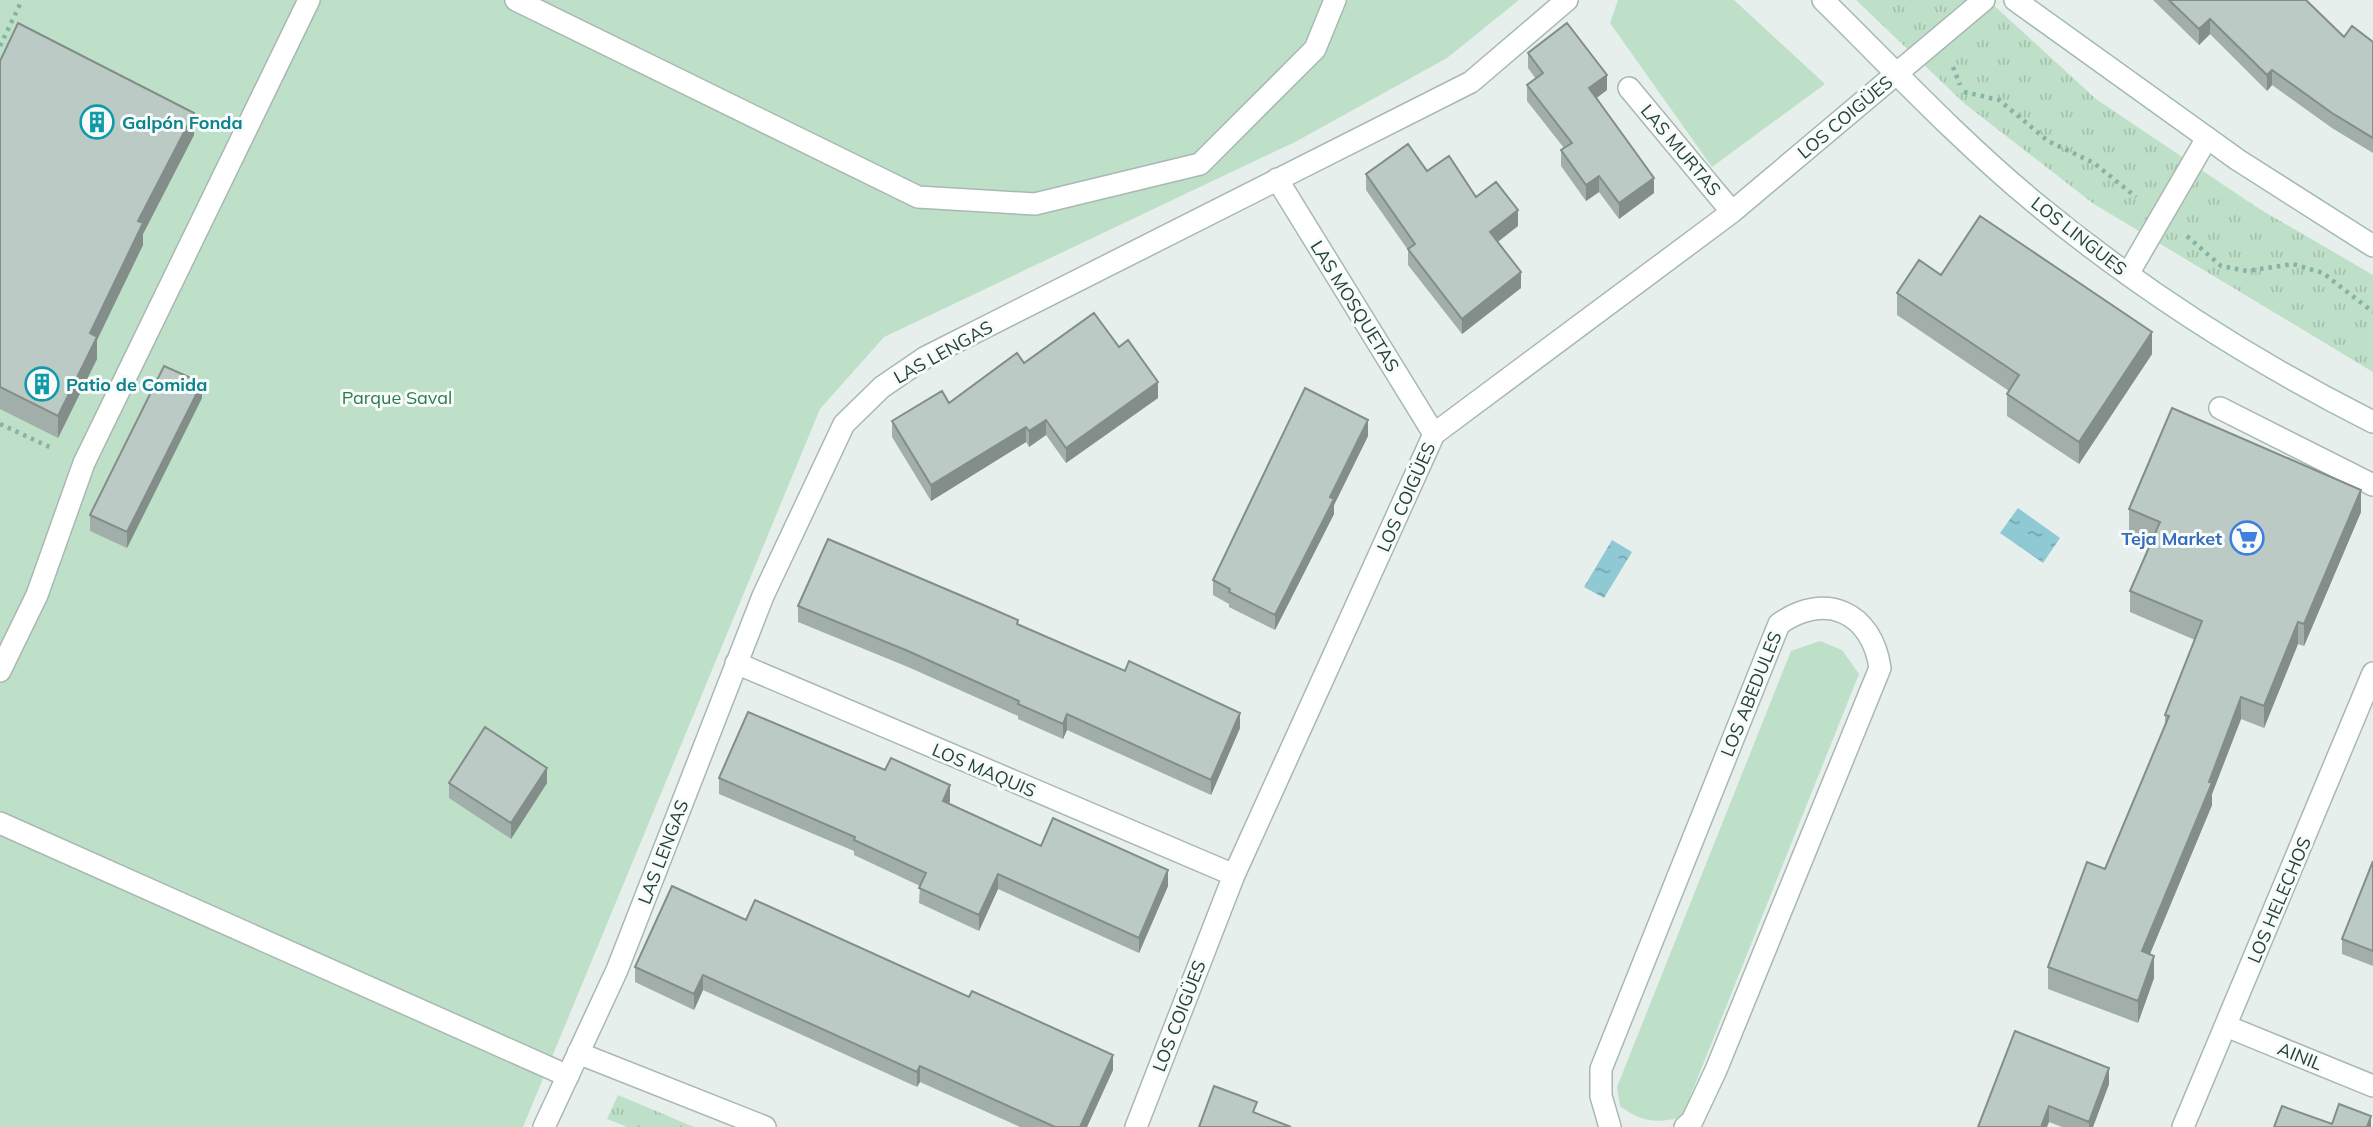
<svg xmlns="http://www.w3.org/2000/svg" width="2373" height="1127" font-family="Mulish,sans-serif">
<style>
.grass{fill:url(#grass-tufts)}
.green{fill:#bfe0c8}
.water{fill:url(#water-ripples)}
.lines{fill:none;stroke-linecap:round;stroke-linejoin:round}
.lane-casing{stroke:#a8b8b2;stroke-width:24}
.street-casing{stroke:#a8b8b2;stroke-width:24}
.secondary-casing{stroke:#a4bbb3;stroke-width:24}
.path{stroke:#86b3a5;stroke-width:4.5;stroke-dasharray:3.5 5;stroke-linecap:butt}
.lane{stroke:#fff;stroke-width:21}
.street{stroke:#fff;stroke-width:21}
.secondary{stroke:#fff;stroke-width:21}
.wall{fill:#a1aea9}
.shaded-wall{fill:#838d89}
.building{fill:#bbcac4;stroke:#838d89;stroke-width:2}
.labels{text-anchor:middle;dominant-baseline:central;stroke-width:6;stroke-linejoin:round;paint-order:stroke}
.street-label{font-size:18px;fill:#24423a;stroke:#f7fbf9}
.culture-label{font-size:18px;font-weight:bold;fill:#0d838f;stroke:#f7fbf9;text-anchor:start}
.park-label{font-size:18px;fill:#2d7a4b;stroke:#f7fbf9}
.shop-label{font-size:18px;font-weight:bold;fill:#366cbe;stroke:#f7fbf9;text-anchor:end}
</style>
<defs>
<pattern id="grass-tufts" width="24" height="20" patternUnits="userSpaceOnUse" patternTransform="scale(1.75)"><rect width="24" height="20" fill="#bfe0c8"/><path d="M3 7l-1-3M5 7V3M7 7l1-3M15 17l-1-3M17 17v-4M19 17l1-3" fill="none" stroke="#a4c1ad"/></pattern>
<pattern id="water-ripples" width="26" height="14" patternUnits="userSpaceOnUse" patternTransform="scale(1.75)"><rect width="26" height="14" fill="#8ec9d4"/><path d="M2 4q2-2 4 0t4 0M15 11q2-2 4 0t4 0" fill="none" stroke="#74a5ad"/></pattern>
</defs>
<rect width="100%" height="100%" fill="#e6efeb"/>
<path class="grass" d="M1856 0H1988L2096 99 2258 208 2373 275V372L2094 204 1965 104Z
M618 1095 694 1127H627L607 1119Z"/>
<path class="green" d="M0 0H1519L1447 58 1297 141 884 337 820 409 523 1127H0Z
M1618 0H1734L1825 84 1712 167 1610 23Z
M1820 641 1842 650 1859 674 1682 1117C1657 1124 1641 1122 1620 1106L1617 1087 1791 651Z"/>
<path class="water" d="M2018 508 2060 538 2043 563 2000 533Z
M1612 540 1632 552 1604 598 1584 587Z"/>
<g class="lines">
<defs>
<path id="lane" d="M516 0 918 197 1035 204 1200 164 1315 49 1335 0
M2128 274 2207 138
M2220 408 2373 485
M0 671 37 595 84 463 309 0
M0 823 568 1076"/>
<path id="street" d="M1629 88 1732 212
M1277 179 1434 434
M736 663 1234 875
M2226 1026 2373 1086
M578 1053 765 1127
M544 1127 617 970 763 596 844 424 882 387 926 357 1471 82 1567 0
M1136 1127 1234 875 1434 434 1732 212 1984 0
M1610 1127 1601 1096V1069L1779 624C1825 591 1872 612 1880 668L1716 1070 1692 1121 1685 1127
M2183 1127 2373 673"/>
<path id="secondary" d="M1823 0C1892 68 1959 140 2034 202 2139 289 2252 361 2373 422
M2015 0 2238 160 2373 246"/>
</defs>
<use href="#lane" class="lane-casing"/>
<use href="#street" class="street-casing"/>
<use href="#secondary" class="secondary-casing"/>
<path class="path" d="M0 46 22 0
M1953 67 1960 85
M1964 92 1999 100 2048 141 2094 163 2136 197
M2187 236 2221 266 2247 271 2293 264 2323 273 2373 312
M0 424 54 449"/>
<use href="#lane" class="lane"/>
<use href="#street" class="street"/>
<use href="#secondary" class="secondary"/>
</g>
<path class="wall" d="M2153 0H2306L2344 37 2373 42V153L2332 128 2272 85 2267 91 2210 34 2199 45Z
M1528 53 1607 90 1597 98 1654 193 1619 219 1599 192 1586 201 1561 166V150L1564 148 1527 101V85L1536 79 1528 68Z
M0 61 194 135 143 234V245L97 340V359L58 438 0 409Z
M1427 171 1476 197 1518 226 1497 242 1521 288 1462 334 1408 265V250L1366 190V174Z
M1941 275 2152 354 2079 464 2007 416V394L2009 391 1897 315V293Z
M1119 347 1158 398 1066 463 1046 435 1029 447 1026 442 931 501 892 437V421L949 403 1024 363Z
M202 398 127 548 90 531V515Z
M1368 436 1334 505V514L1275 630 1229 607V604L1213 595V580Z
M2129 509 2361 512 2304 646 2298 644 2264 728 2241 719 2212 794V805L2150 954 2154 978 2138 1023 2048 989V967L2105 869 2165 725V715L2195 640 2130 612V591L2152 541 2129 531Z
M798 606 1018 624 1240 728 1211 795 1067 730 1063 739 1018 719V716L908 667 798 622Z
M719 778 950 801 949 803 1041 846 1168 886 1139 953 998 889 979 931 919 903 920 886 854 855V851L719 794Z
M449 783H547L511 839 449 798Z
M2373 861V966L2342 954V939Z
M746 920 1113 1070 1087 1127H1020L920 1082 917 1087 703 990 694 1010 635 982V967Z
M2109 1084 2093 1127H2062L2049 1122 1978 1127Z"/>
<path class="shaded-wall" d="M2210 19V34L2199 45V29Z
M2272 70V85L2267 91V75Z
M1607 75V90L1589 103V88Z
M194 113V135L143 234V245L97 340V359L58 438V416L90 333 138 221Z
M1599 176V192L1586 201V185Z
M1654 178V193L1619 219V203Z
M1518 210V226L1490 248V232Z
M1521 272V288L1462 334V319Z
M2152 332V354L2079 464V442Z
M1158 382V398L1066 463V448Z
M202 383V398L127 548V532Z
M1046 420V435L1029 447V431Z
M1368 420V436L1334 505V514L1275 630V615L1330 497Z
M1026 427V442L931 501V485Z
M2361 490V512L2304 646V624Z
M2298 622V644L2264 728V706Z
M2241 697V719L2212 794V805L2142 973V951Z
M1240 713V728L1211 795V780Z
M1067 714V730L1063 739V724Z
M547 768V783L511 839V823Z
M950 785V801L943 816V801Z
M1168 870V886L1139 953V938Z
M998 874V889L979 931V915Z
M2154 956V978L2138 1023V1001Z
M703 975V990L694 1010V994Z
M1113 1055V1070L1087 1127H1080Z
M920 1066V1082L917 1087V1072Z
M2109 1068V1084L2093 1127H2089V1122Z
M2049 1106V1122L2047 1127H2041Z
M2371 1116V1127H2367Z"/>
<path class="building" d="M2169 0H2306L2344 37 2352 26 2373 42V138L2332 113 2272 70 2267 75 2210 19 2199 29Z
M18 23 194 113 138 221 143 223 90 333 97 337 58 416 0 387V61Z
M1567 23 1607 75 1589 88 1654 178 1619 203 1599 176 1586 185 1561 150 1572 143 1527 85 1543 73 1528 53Z
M1408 144 1427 171 1449 156 1476 197 1496 182 1518 210 1490 232 1521 272 1462 319 1408 249 1415 244 1366 174Z
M1980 216 2152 332 2079 442 2007 394 2019 375 1897 293 1919 260 1941 275Z
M1094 313 1119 347 1128 340 1158 382 1066 448 1046 420 1029 431 1026 427 931 485 892 421 942 391 949 403 1017 353 1024 363Z
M164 366 202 383 127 532 90 515Z
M1305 388 1368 420 1330 497 1334 499 1275 615 1229 592 1230 589 1213 580Z
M2172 408 2361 490 2304 624 2298 622 2264 706 2241 697 2209 782 2212 783 2142 951 2154 956 2138 1001 2048 967 2087 862 2105 869 2169 716 2165 715 2202 621 2130 591 2160 522 2129 509Z
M828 539 988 607 1018 620 1017 624 1125 671 1129 661 1240 713 1211 780 1067 714 1063 724 1018 704 1019 701 908 651 798 606Z
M748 712 885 770 891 758 950 785 943 801 1041 846 1053 818 1168 870 1139 938 998 874 979 915 919 888 926 873 854 840 855 837 719 778Z
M485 727 547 768 511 823 449 783Z
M2373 861V951L2342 939Z
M672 886 746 920 755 900 969 997 972 991 1113 1055 1080 1127H1055L920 1066 917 1072 703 975 694 994 635 967Z
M2015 1031 2109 1068 2089 1122 2049 1106 2041 1127H1978Z
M1214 1086 1257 1102 1253 1112 1291 1127H1199Z
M2339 1104 2371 1116 2367 1127H2368H2274L2282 1106 2332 1124Z"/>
<defs>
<symbol id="building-ring" viewBox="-11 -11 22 22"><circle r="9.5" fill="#f7fbf9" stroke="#0f9aa8" stroke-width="1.5"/><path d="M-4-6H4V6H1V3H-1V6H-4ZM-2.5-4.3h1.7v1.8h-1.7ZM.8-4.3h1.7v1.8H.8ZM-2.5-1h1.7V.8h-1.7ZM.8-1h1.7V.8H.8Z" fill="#0f9aa8"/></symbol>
<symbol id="supermarket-ring" viewBox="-11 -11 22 22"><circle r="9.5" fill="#f7fbf9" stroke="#3f7fe0" stroke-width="1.5"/><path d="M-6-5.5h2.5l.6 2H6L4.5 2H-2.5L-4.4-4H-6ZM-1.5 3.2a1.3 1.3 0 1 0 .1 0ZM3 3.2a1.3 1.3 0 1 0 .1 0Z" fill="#3f7fe0"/></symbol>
</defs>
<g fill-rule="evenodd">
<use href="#building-ring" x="78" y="103" width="38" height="38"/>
<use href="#building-ring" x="23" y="365" width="38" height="38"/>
<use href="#supermarket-ring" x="2228" y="519" width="38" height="38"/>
</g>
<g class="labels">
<g class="street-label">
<text transform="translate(1845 117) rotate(-40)">LOS COIGÜES</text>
<text transform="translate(1681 150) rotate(50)">LAS MURTAS</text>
<text transform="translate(2079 236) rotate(38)">LOS LINGUES</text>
<text transform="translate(1355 306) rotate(58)">LAS MOSQUETAS</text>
<text transform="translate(943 352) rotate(-29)">LAS LENGAS</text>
<text transform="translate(1406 497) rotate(-66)">LOS COIGÜES</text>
<text transform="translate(1751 694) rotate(-68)">LOS ABEDULES</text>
<text transform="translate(984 770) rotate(23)">LOS MAQUIS</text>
<text transform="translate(663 852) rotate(-69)">LAS LENGAS</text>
<text transform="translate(2279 900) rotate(-67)">LOS HELECHOS</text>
<text transform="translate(1179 1016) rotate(-69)">LOS COIGÜES</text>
<text transform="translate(2300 1056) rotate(22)">AINIL</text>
</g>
<g class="culture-label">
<text x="122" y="122">Galpón Fonda</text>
<text x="66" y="384">Patio de Comida</text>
</g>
<g class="park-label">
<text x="397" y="397">Parque Saval</text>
</g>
<g class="shop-label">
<text x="2222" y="538">Teja Market</text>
</g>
</g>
</svg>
